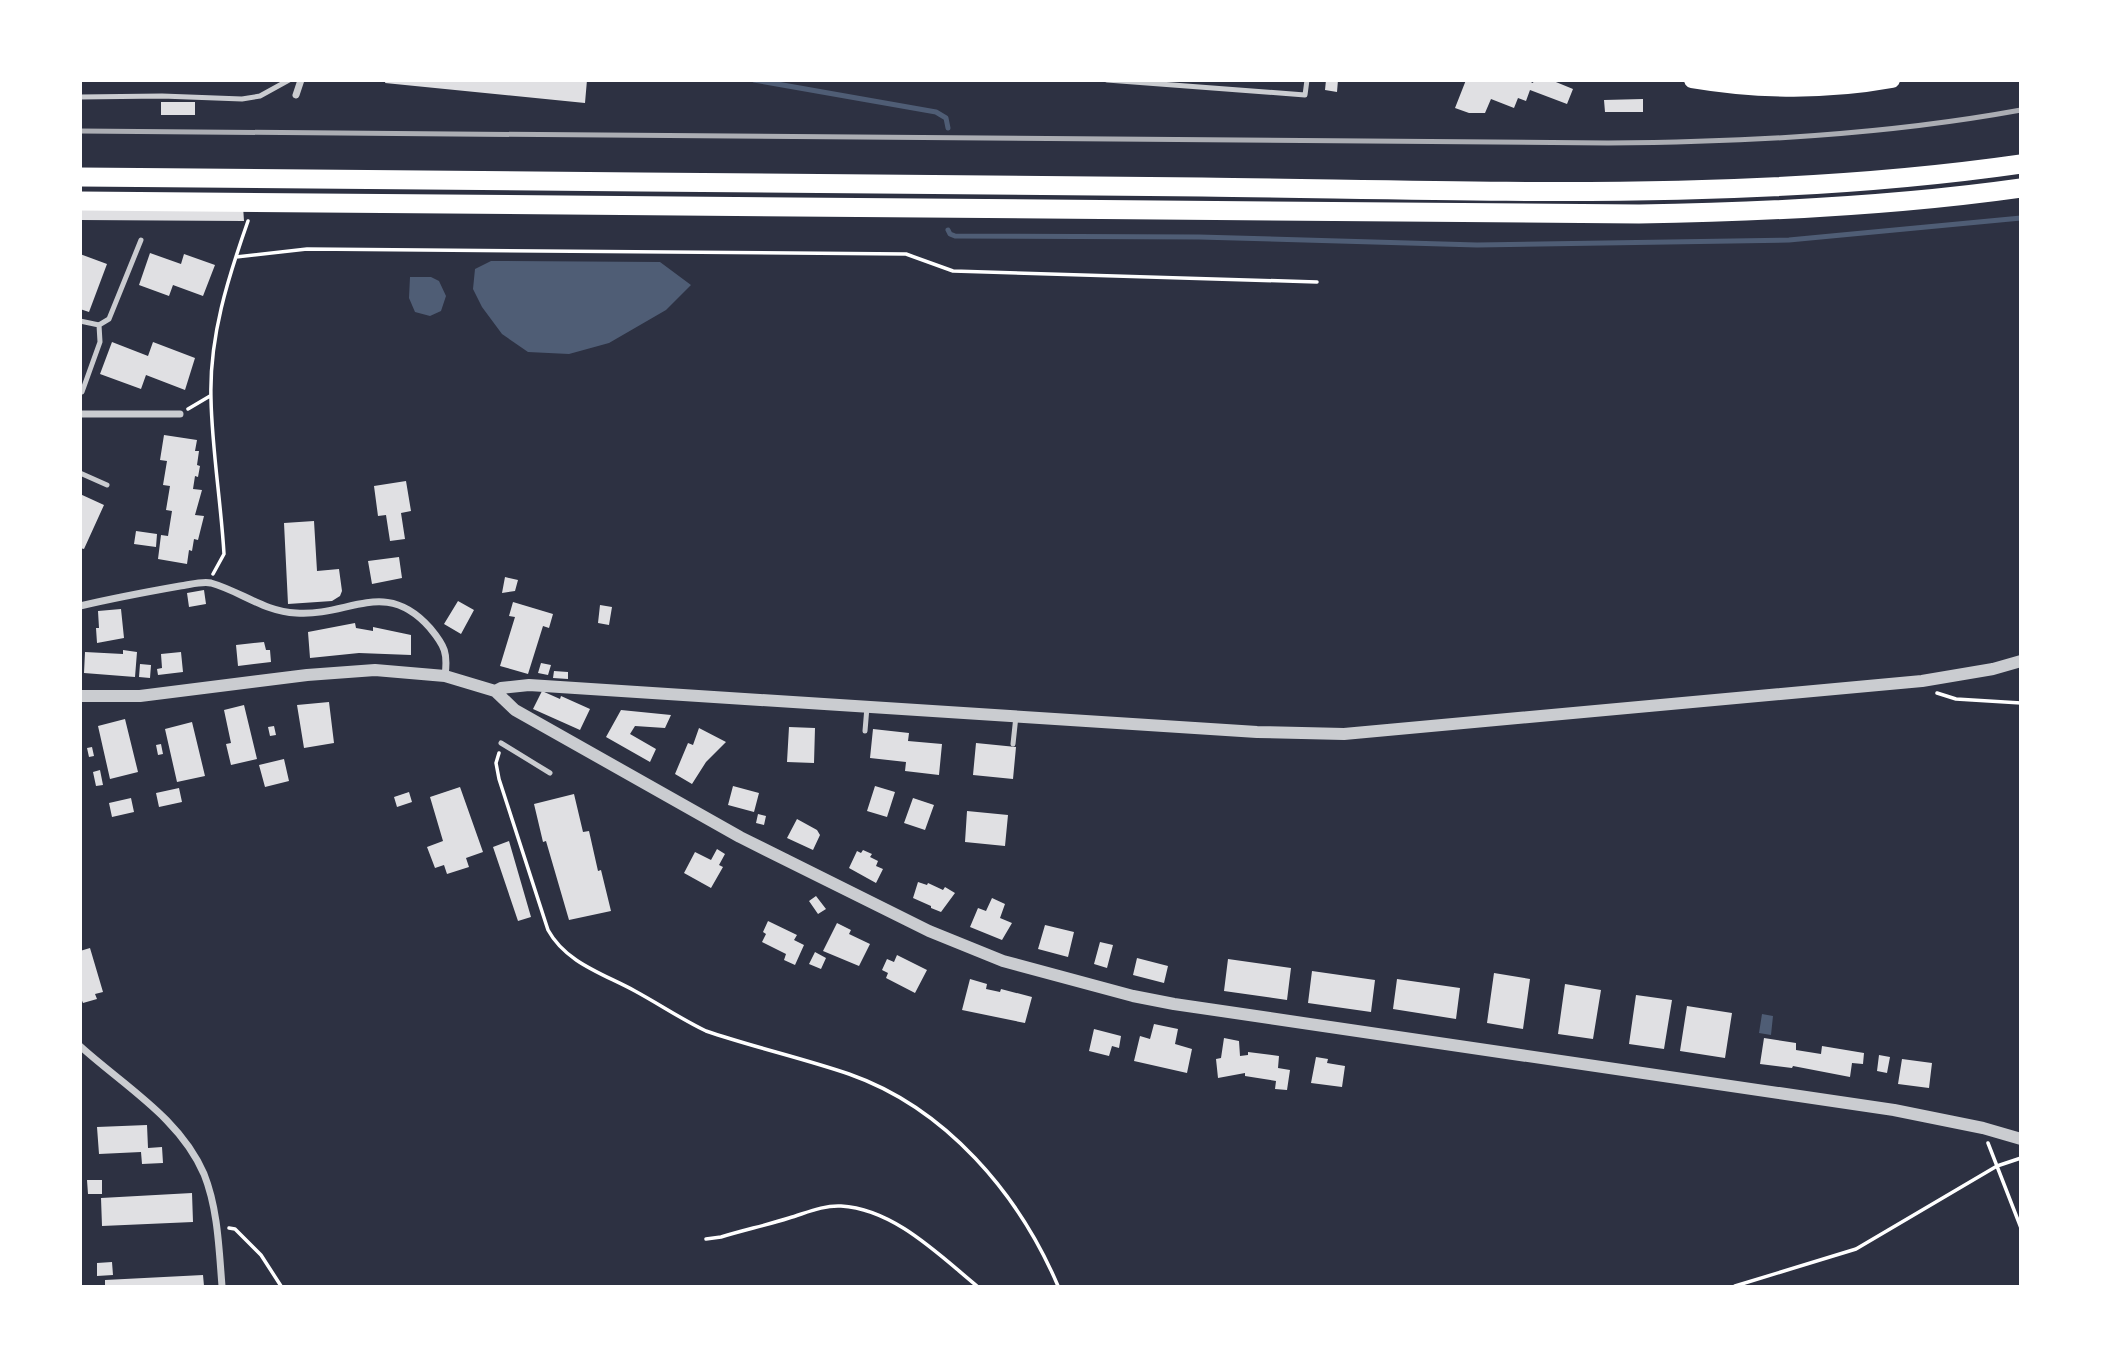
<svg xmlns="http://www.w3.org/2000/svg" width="2101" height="1367" font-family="'Asap Condensed',sans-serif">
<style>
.water{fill:#4f5d75}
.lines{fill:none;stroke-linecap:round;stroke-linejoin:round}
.stream{stroke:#4f5d75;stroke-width:5}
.building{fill:#e0e0e3}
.path{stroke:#fff;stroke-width:3.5}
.service{stroke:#caccd0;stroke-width:5}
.minor{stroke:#caccd0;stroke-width:7}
.tertiary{stroke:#caccd0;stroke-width:12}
.primary{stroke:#fff;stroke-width:16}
.motorway{stroke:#fff;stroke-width:19}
.rail{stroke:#abadb3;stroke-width:5}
</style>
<rect width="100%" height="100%" fill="#2d3142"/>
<path class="water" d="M491 261 660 262 691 285 666 310 609 343 569 354 528 352 502 334 482 307 473 289 475 269Z
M410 277H431L439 281 446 296 441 311 430 316 415 312 409 298Z
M1762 1014 1773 1016 1771 1035 1759 1033Z"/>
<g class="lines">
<path class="stream" d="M754 80 936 112 946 118 948 128
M948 230 950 234 955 236 1199 237 1477 245 1789 240 2021 218"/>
</g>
<path class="building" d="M386 80H587L585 103 385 83Z
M1326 80H1338L1337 92 1325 90Z
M1466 80H1526L1533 83 1534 80H1551L1573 89 1567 104 1530 90 1526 101 1518 98 1514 108 1491 99 1485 113H1469L1455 108Z
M1643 99V112H1605L1604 100Z
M161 102H195V115H161Z
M80 205 243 206 244 221 80 220Z
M150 253 181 264 184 254 215 265 203 296 173 285 169 296 139 285Z
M80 254 107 264 89 312 80 309Z
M112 342 148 356 153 342 195 358 185 390 146 375 141 389 100 374Z
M164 435 197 440 195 451H199L197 465 200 466 198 477 195 476 193 489 202 490 195 515 204 516 198 540 194 539 192 551 189 550 187 564 158 559 161 535 168 536 172 511 166 510 170 486 163 485 167 461 160 460Z
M406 481 411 511 401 513 405 539 390 541 386 515 378 516 374 486Z
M80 494 104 505 84 549 80 548Z
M314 521 317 571 339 569 342 591 340 596 332 601 288 604 284 523Z
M136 531 157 534 156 547 134 544Z
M399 557 402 578 372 584 368 561Z
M505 577 518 580 515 591 502 593Z
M204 590 206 604 189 607 187 593Z
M458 601 474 610 461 634 444 624Z
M513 602 553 614 549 628 543 626 528 674 500 666 515 617 509 616Z
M600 605 612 607 609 625 598 623Z
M121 609 124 638 97 643 96 628H99L98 611Z
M355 623 356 628 373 631V627L411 635V655L359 653 310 658 308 632Z
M264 642 266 650H270L271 662 238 666 236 645Z
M123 650 137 652 135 677 84 673 85 652 123 654Z
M181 652 183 672 158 675 157 669 162 668 161 654Z
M541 663 551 665 548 675 538 673Z
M140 664 151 665 150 678 139 677Z
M554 671 568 672V679L553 678Z
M542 691 560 699 561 696 590 709 580 730 533 709Z
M329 702 334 743 304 748 297 705Z
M244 705 257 759 231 765 226 744 231 743 224 710Z
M621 710 671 715 665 728 635 726 630 734 656 749 650 762 606 737Z
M125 719 138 772 110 779 98 726Z
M192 722 205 776 177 782 165 729Z
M274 726 276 735 270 736 268 727Z
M789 727 815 728 814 763 787 762Z
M699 728 726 742 706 762 692 784 675 774 688 743 693 745Z
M873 729 909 733 908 741 942 744 939 775 905 771 906 762 870 758Z
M976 743 1016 747 1013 779 973 775Z
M161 744 163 754 158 755 156 745Z
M92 747 94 756 89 757 87 748Z
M284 759 289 781 265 787 259 765Z
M100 770 103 785 96 786 93 772Z
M733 786 759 793 754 812 728 805Z
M875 786 895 792 887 817 867 811Z
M460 787 483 852 466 858 469 867 447 874 444 865 435 868 427 847 443 841 430 797Z
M179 788 182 802 159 807 156 793Z
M409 792 412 802 397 807 394 797Z
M574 794 583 832 589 831 598 871 601 870 611 911 569 920 546 841 543 842 534 804Z
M131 798 134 812 112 817 109 803Z
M913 798 934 805 925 830 904 823Z
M967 811 1008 815 1005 846 965 842Z
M758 814 766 816 764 825 756 823Z
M797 819 817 830 820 835 813 850 787 838Z
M509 841 531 917 518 921 493 847Z
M717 849 725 854 719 865 723 867 711 888 684 873 695 852 711 860Z
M863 850 872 854 870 857 878 861 876 866 883 869 876 883 849 868 857 851 861 853Z
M918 882 927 885 928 883 943 890 945 887 955 893 941 912 931 908V906L913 898Z
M816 896 826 909 818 914 809 901Z
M992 898 1005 904 1000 918 1012 923 1002 940 970 927 978 908 986 911Z
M768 921 797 935 794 940 804 945 795 965 784 960 786 954 762 942 766 934 763 932Z
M837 923 851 930 849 934 870 944 859 966 823 951Z
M1045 925 1074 932 1068 957 1038 949Z
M1100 942 1113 945 1107 968 1094 964Z
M90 948 103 992 95 994 97 999 83 1003 80 996V951Z
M815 952 826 958 821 969 809 964Z
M897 955 927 970 915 993 886 978 888 973 882 970 887 959 894 962Z
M1137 958 1168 966 1164 983 1133 975Z
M1228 959 1291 968 1287 1000 1224 991Z
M1312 971 1375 980 1371 1012 1308 1003Z
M1494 973 1530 979 1523 1029 1487 1023Z
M970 979 987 984 986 989 1000 992 1001 989 1032 997 1025 1023 962 1010Z
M1397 979 1460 988 1456 1019 1393 1009Z
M1565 984 1601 990 1593 1039 1558 1034Z
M1636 995 1672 1000 1664 1049 1629 1044Z
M1687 1006 1732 1013 1725 1058 1680 1051Z
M1154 1024 1178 1029 1175 1044 1192 1049 1187 1073 1134 1061 1140 1036 1150 1039Z
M1094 1029 1121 1036 1119 1048 1112 1046 1109 1056 1089 1051Z
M1224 1038 1239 1041 1240 1056 1248 1055V1052L1279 1056 1278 1068 1290 1070 1287 1090 1275 1089 1276 1081 1245 1076V1073L1218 1078 1216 1059 1221 1058Z
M1764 1038 1796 1043V1050L1821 1054 1822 1046 1864 1053 1863 1064 1852 1063 1850 1077 1793 1066 1792 1068 1760 1064Z
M1879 1055 1890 1057 1887 1073 1877 1071Z
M1316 1057 1328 1059 1327 1063 1345 1066 1342 1087 1311 1083Z
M1902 1059 1932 1063 1929 1088 1898 1084Z
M147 1125 148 1148 162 1147 163 1163 142 1164 141 1152 99 1154 97 1127Z
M87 1180H102V1194H88Z
M192 1193 193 1222 102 1226 101 1198Z
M112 1262 113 1275 97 1276V1263Z
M203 1275 204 1286H105V1280Z"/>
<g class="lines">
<path class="path" d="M236 257 307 249 906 254 953 271 1317 282
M188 409 210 396
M213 574 224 554C221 502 212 450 211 399 209 337 228 278 248 221
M1937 693 1956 699 2021 703
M499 753 496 763 499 779 548 930C566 963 604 974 635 991 659 1004 681 1019 706 1031 753 1047 802 1058 849 1074 946 1108 1019 1194 1058 1286
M1988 1143 2021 1228
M229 1228 235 1229 261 1255 281 1286
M706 1239 721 1237C744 1230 767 1225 789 1218 806 1213 823 1205 841 1206 894 1209 939 1255 977 1286
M1735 1286 1856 1249 1997 1166 2021 1158"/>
<path class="service" d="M1107 80 1305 95 1307 80
M80 97 162 96 242 99 260 96 289 80
M80 321 99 325 109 319 141 240
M82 392 100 342 99 325
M80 473 107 485
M865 731 867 707
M501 743 550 773
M1013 744 1016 716"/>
<path class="minor" d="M296 95 301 80
M80 414H180
M80 606C114 598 146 592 180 586 189 585 202 581 211 583 240 591 265 612 296 613 349 617 385 577 430 628 445 646 448 653 445 676
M80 1046C124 1086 180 1118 204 1174 218 1209 219 1250 222 1286"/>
<path class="tertiary" d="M495 691 515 710 740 837 929 931 1003 961 1133 996 1174 1004 1894 1110 1983 1128 2021 1139
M80 696H140L307 675 375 670 445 676 495 691 501 688 529 685 1257 732 1344 734 1922 681 1993 669 2021 661"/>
<path class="primary" d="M1692 80C1757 91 1826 92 1892 80"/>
<path class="motorway" d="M80 177C454 180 828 184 1202 187 1475 190 1750 203 2021 164
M80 201 1639 214C1767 212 1894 206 2021 188"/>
<path class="rail" d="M80 131 1608 143C1746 142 1884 135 2021 110"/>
</g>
<rect width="2101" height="1367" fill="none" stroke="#ffffff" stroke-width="164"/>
</svg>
